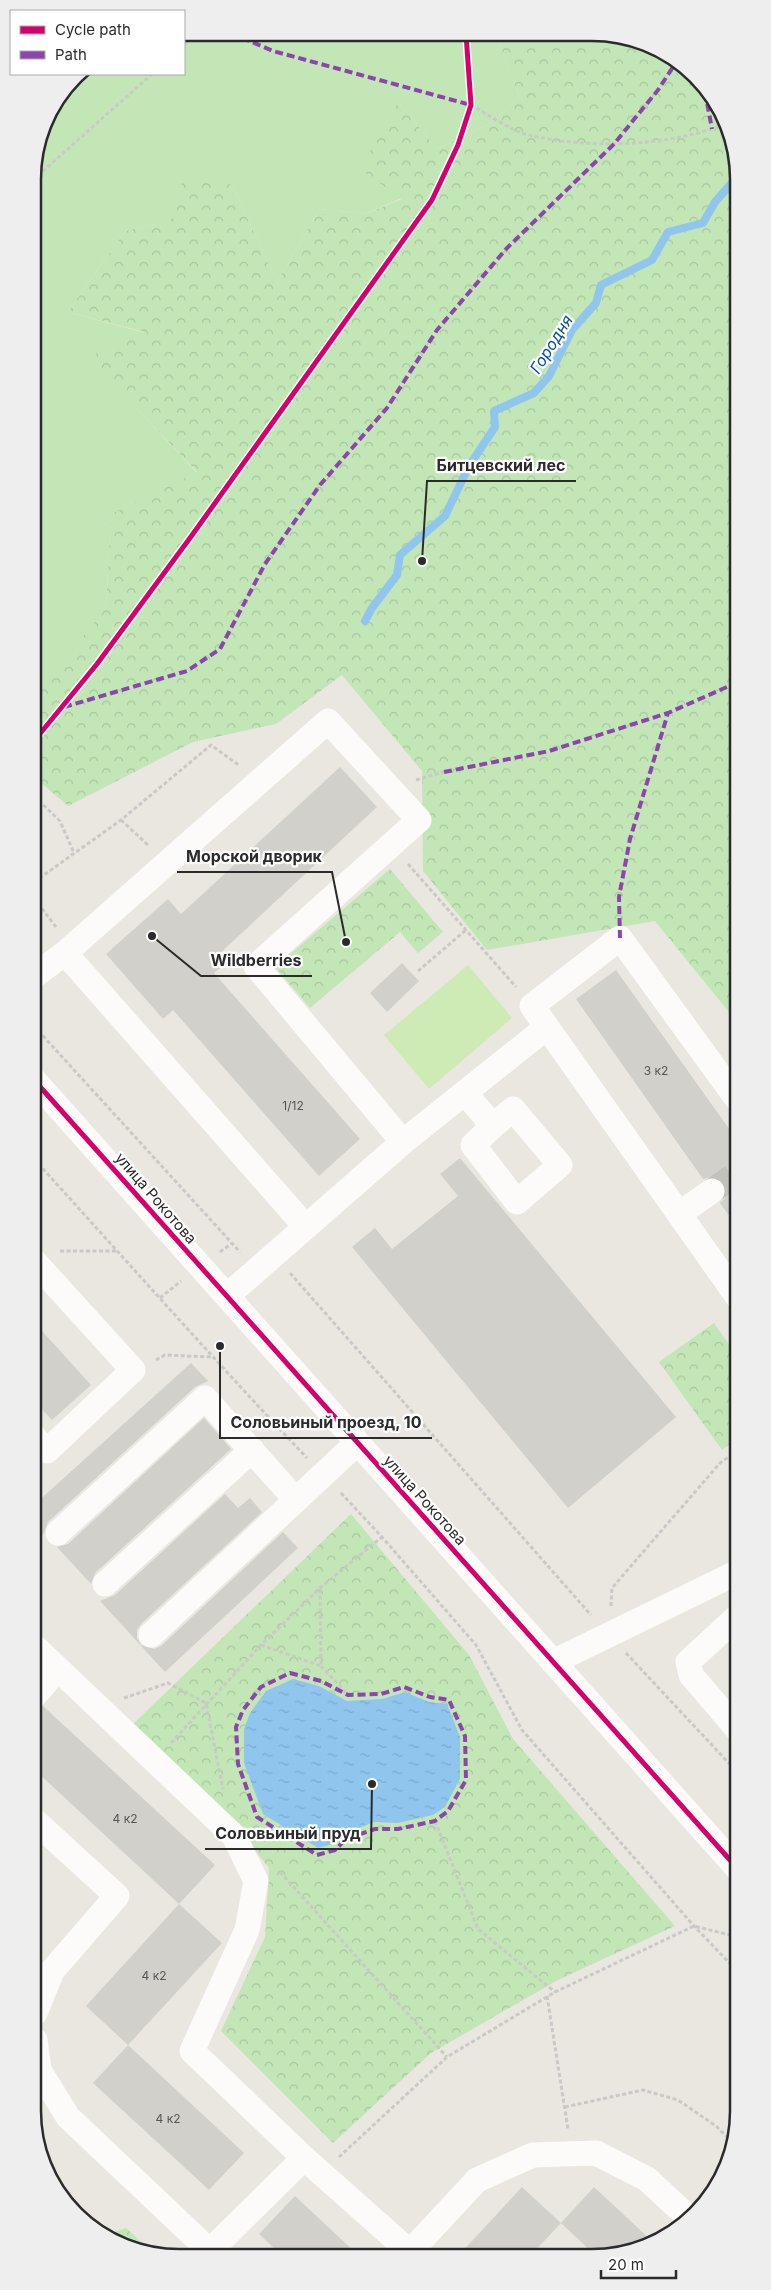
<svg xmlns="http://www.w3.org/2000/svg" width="771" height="2290" font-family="Inter,sans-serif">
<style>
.grass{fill:#c3e6b7}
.forest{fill:url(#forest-crowns)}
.pitch{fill:#ceebb5}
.water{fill:url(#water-ripples)}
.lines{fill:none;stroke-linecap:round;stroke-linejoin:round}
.stream{stroke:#90c6ee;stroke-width:8}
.building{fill:#d2d0cb}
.minor-tunnel{stroke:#c3c1bc;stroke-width:25;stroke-dasharray:25 12;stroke-linecap:butt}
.path{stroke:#cac9c8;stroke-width:3;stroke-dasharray:4 2.5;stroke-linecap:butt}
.minor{stroke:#fcfbfa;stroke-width:25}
.quiet{stroke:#8e44ad;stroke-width:4;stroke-dasharray:8 4;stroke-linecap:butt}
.cycleway-casing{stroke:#fff;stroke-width:8}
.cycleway{stroke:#d6006c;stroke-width:5}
.labels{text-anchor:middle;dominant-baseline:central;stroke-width:4.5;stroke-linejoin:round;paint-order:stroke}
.number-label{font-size:12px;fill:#565554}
.street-label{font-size:15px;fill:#2b2b2b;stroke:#fff}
.water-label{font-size:16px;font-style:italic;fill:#0852a1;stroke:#fff}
.rim{fill:none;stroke:#2b2b2b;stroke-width:2.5}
.leader{fill:none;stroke:#2b2b2b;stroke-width:2}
.callout-dot{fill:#2b2b2b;stroke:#fff;stroke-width:2}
.callout-label{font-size:16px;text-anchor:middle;font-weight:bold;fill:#2b2b2b;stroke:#fff;stroke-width:4.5;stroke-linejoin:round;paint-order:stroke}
</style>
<defs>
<pattern id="forest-crowns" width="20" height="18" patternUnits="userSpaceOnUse" patternTransform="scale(1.25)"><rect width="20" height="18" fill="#c3e6b7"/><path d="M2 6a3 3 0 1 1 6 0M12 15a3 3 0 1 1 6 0" fill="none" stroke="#a8c59e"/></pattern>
<pattern id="water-ripples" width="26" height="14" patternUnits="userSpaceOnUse" patternTransform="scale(1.25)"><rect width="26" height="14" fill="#90c6ee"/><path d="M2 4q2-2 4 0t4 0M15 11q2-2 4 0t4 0" fill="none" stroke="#7caacc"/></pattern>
</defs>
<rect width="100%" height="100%" fill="#e9e7e0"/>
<path class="grass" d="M184 33 496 35 519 96 493 122 437 149 398 102 402 198 365 214 320 209 277 282 232 185 172 220 125 231 68 312 145 333 89 357 197 473 111 514 106 609 33 698V169L48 114 79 74H184Z"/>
<path class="forest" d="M496 35H621L696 76 736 151 737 1022 655 921 487 950 423 871 422 771 342 675 276 724 193 742 68 806 34 777 33 698 106 608 111 514 197 472 88 357 144 332 68 312 125 231 171 220 184 175 232 185 277 282 320 209 365 214 402 199 360 169 398 102 437 149 493 122 519 96Z
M390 869 443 932 418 953 400 932 310 1008 275 967Z
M714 1323 737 1356V1439L722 1450 659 1362Z
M351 1514 469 1655 513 1739 675 1926 558 1980 431 2053 333 2143 221 2031 265 1937 269 1868 239 1830 131 1726Z
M126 2228 155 2255H151L110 2233Z"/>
<path class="pitch" d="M468 965 512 1018 429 1089 384 1035Z"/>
<path class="water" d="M293 1679 319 1686 347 1701 382 1699 405 1692 429 1702 447 1704 460 1737V1779L445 1807 433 1815 398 1823 374 1822 343 1834 333 1844 318 1848 263 1814 244 1763V1729L250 1713 266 1691Z"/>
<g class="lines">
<path class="stream" d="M365 621 372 608 397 575 400 555 445 516 469 466 495 427 494 411 534 393 549 376 572 330 596 303 601 285 652 260 668 232 703 223 715 202 736 178"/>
</g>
<path class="building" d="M340 767 377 807 218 955 225 964 214 973 360 1139 319 1176 173 1010 163 1019 106 954 168 899 181 914Z
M402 963 419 981 387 1012 370 993Z
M616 970 737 1140V1227L720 1203 725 1198 726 1190 723 1182 711 1177 703 1179 576 999Z
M460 1158 676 1417 568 1508 352 1247 375 1228 392 1249 458 1196 440 1174Z
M34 1322 91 1385 52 1420 34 1401Z
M191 1363 208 1381 195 1387 48 1522 44 1533 35 1541 34 1505Z
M204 1418 231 1449 95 1573 91 1584 57 1547 68 1544Z
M225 1494 238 1508 250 1498 262 1512 141 1624 137 1630V1638L141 1645 154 1649 161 1646 283 1532 298 1548 165 1672 100 1601 115 1595Z
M43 1706 215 1865 179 1904 35 1770V1709Z
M179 1904 222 1943 128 2045 86 2006Z
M128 2045 244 2153 209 2190 93 2083Z
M522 2187 561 2223 531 2255H459Z
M594 2187 653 2242 620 2255H595L561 2223Z
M295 2196 358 2255H281L259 2234Z"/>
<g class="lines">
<path class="minor-tunnel" d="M712 1191 737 1173"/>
<path class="path" d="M184 45 198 33
M471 105C487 114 511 131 529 135 586 149 667 147 722 125
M33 180 152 74
M34 741 97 664 190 538 432 200 458 145 471 105 466 34
M416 780 444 772
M34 796 60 821 74 853
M121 820 148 845
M408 864 516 987
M34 882 121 820 211 745 240 766
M34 898 56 927
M418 971 466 930
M34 1026 240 1252
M34 1159C125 1259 214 1360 307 1458
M60 1251H117
M220 1252 231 1244
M290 1273 591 1615
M160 1298 181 1281
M156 1360 165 1355 211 1357
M341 1493 382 1537 476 1645 522 1730 694 1926 738 1972
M611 1606 612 1588 720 1463 737 1451
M261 1645 321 1666 320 1588
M626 1653 738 1773
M321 1666 348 1695
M124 1698 168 1683 206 1703 223 1789
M171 1743 261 1645 320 1588 382 1537
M435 1821 478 1929 555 1992
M263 1841 277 1830
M280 1872 447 2057
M547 1996 568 2129
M565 2107 643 2090 678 2100 716 2126 733 2143
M35 2132 49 2178
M339 2157 447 2057 555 1992 694 1926 738 1937"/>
<path class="minor" d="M65 953 306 1227
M34 976 65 953 328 721 419 820 256 966 403 1142
M34 1080 738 1869
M465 1093 493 1126 473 1145 517 1202 560 1165 513 1109 493 1126
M737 1099 620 938 532 1006 737 1296
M679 1214 712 1191
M34 1261 133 1370 47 1451 34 1437
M227 1296 403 1142 547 1027
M58 1533 205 1398 296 1500 357 1443
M105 1584 252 1450
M738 1616 688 1662 691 1675 738 1730
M151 1635 296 1500
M35 1647 234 1836 256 1881 247 1930 192 2051 304 2158
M553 1662 738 1572
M35 1695 58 1669
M35 1821 117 1896 52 1971 35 2013
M35 2040 39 2070 68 2117 214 2255
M210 2251 304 2158 410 2252 477 2180 533 2155 596 2153 647 2179 689 2218"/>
<path class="quiet" d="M231 33 273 51 471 105
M705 92 712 129
M64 707 187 671 220 649 265 564 320 485 387 408 437 330 507 248 614 144 658 90 675 64
M444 772 549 751 668 713
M620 938 619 897 630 839 668 713 736 683
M290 1673 321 1681 348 1695 381 1694 404 1687 430 1697 449 1700 465 1736 466 1780 448 1811 435 1821 398 1829H375L346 1839 335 1850 317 1855 257 1817 238 1764 236 1727 243 1710 261 1687Z"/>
<defs>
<path id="cycleway" d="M34 741 97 664 190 538 432 200 458 145 471 105 466 34
M34 1080 738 1869"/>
</defs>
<use href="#cycleway" class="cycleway-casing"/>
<use href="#cycleway" class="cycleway"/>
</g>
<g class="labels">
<g class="number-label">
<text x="656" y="1070">3 к2</text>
<text x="293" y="1105">1/12</text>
<text x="125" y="1818">4 к2</text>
<text x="154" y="1975">4 к2</text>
<text x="168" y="2118">4 к2</text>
</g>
<g class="street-label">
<text transform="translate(156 1198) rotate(49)">улица Рокотова</text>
<text transform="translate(425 1500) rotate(48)">улица Рокотова</text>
</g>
<g class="water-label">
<text transform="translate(551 344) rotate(-58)">Городня</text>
</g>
</g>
<path d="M0 0H771V2290H0ZM179 41H592A138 138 0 0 1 730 179V2111A138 138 0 0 1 592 2249H179A138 138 0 0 1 41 2111V179A138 138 0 0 1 179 41Z" fill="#eee" fill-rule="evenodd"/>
<path class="rim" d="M179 41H592A138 138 0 0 1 730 179V2111A138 138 0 0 1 592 2249H179A138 138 0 0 1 41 2111V179A138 138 0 0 1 179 41Z"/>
<path class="leader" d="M422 561L427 481H576M346 942L332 872H177M152 936L201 976H312M220 1346L220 1438H432M372 1784L371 1849H205"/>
<g class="callout-dot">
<circle cx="422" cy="561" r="5"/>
<circle cx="346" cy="942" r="5"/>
<circle cx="152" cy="936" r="5"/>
<circle cx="220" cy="1346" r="5"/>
<circle cx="372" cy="1784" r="5"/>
</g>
<g class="callout-label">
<text x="501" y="471">Битцевский лес</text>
<text x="254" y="862">Морской дворик</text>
<text x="256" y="966">Wildberries</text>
<text x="326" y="1428">Соловьиный проезд, 10</text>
<text x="288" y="1839">Соловьиный пруд</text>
</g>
<rect x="10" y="10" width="175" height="65" fill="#ffffff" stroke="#aaaaaa"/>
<rect x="20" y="26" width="25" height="8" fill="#d6006c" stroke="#aaaaaa"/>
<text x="55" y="35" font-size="15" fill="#2b2b2b">Cycle path</text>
<rect x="20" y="51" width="25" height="8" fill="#8e44ad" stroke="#aaaaaa"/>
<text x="55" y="60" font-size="15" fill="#2b2b2b">Path</text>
<path d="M601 2270v8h75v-8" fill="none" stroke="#2b2b2b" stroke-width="2.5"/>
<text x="608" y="2270" font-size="15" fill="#2b2b2b" stroke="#ffffff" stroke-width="4" paint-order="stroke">20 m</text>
</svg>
